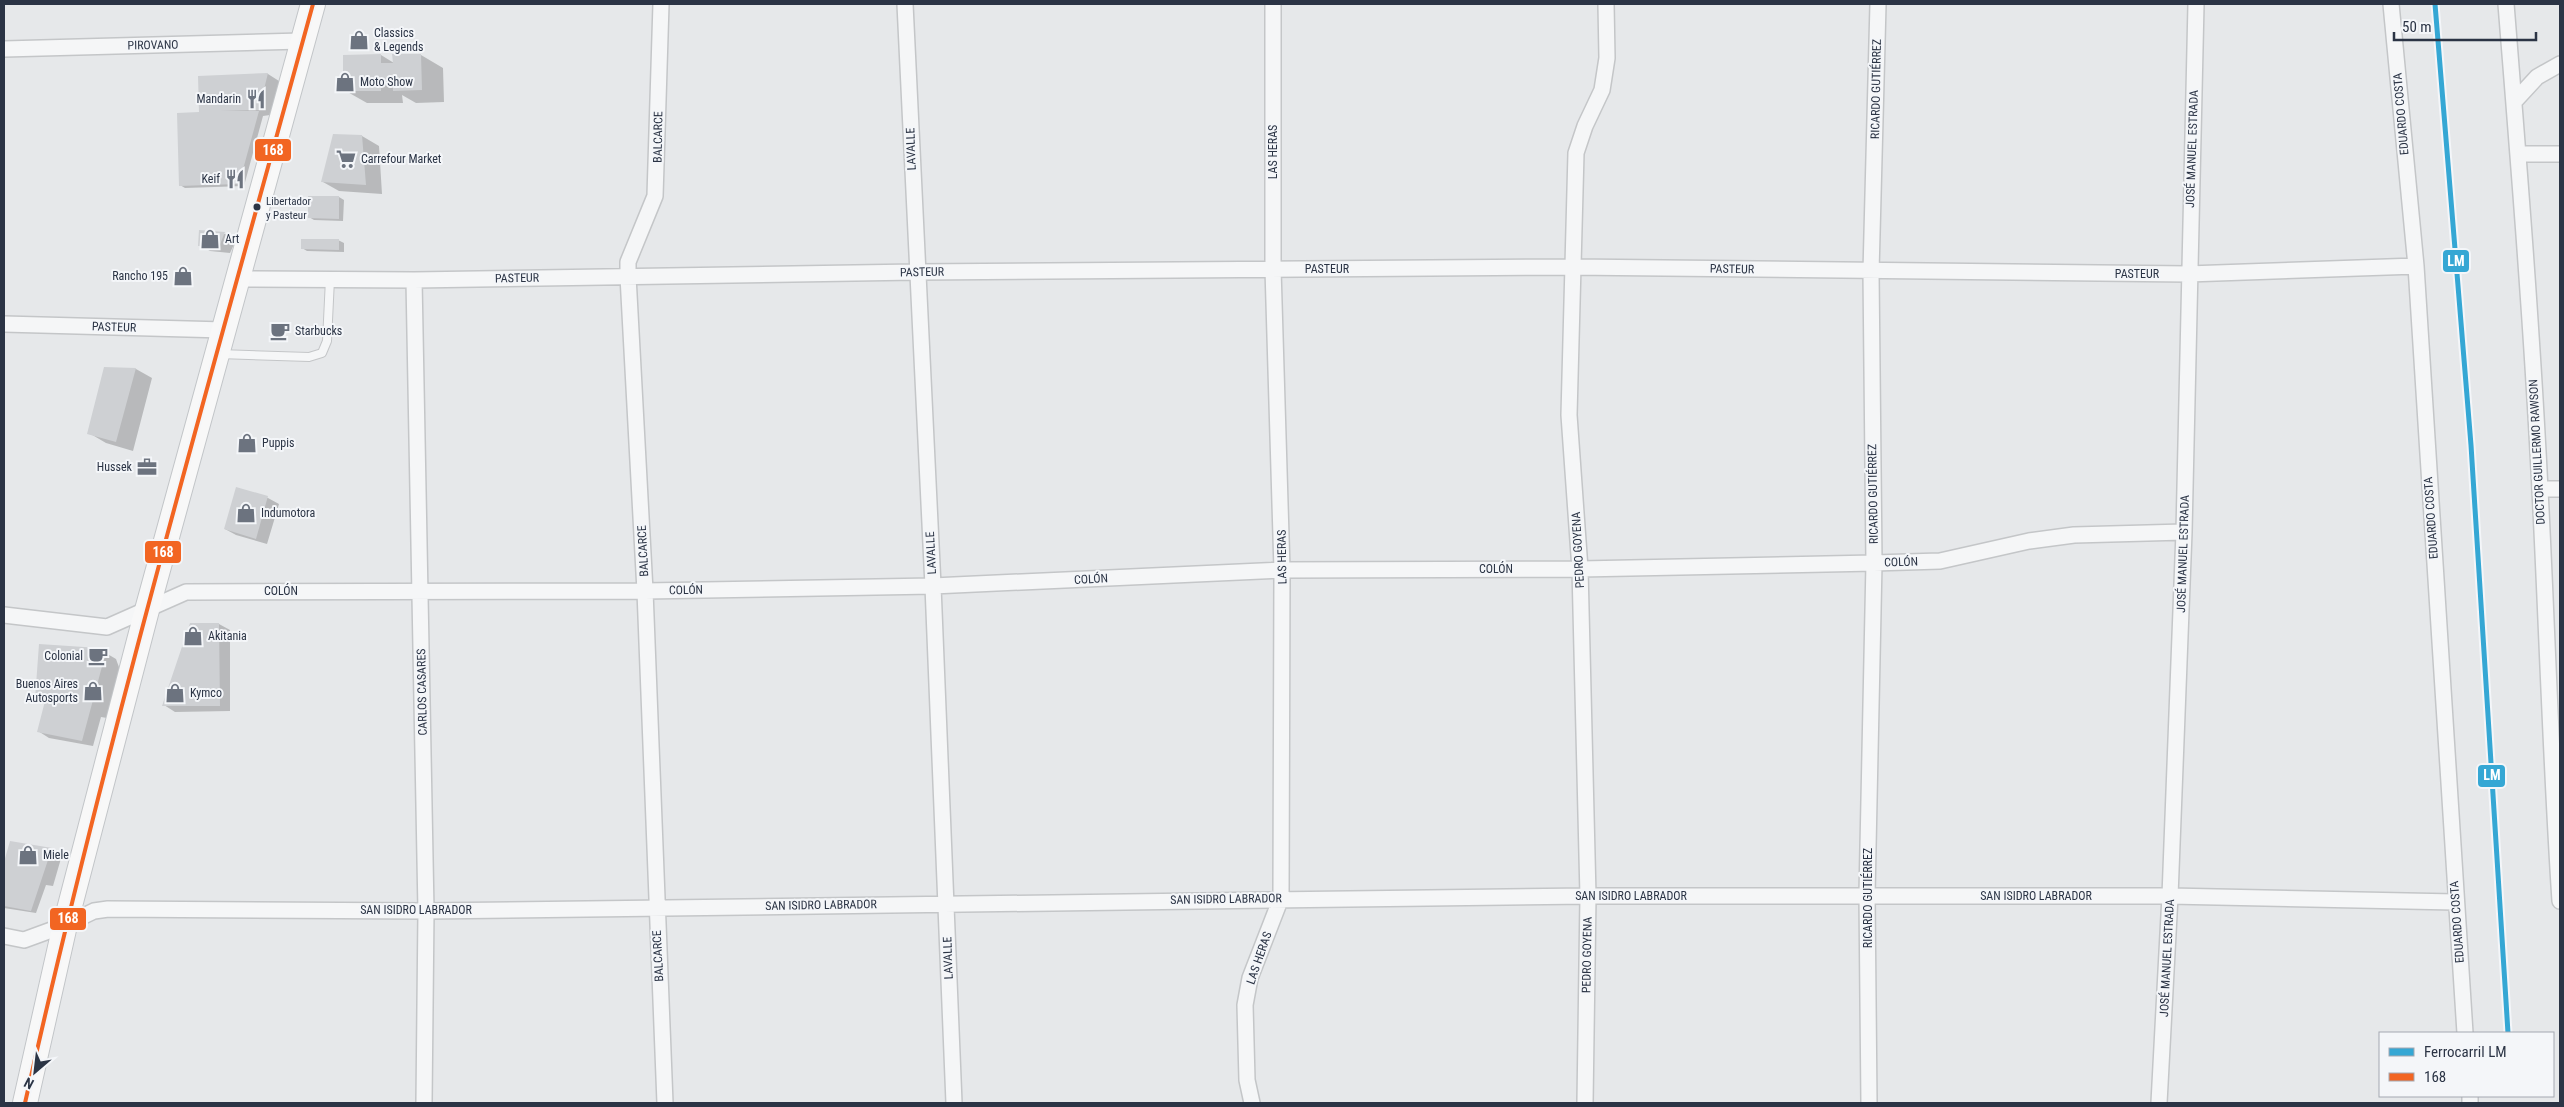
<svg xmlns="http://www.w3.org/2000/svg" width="2564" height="1107" font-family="'Roboto Condensed',sans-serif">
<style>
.shadow{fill:#0003}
.building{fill:#ced0d3}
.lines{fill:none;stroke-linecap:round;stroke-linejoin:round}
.lane-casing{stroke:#c4c6c8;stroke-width:10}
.street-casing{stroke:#c4c6c8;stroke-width:18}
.primary-casing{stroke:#c2c5c8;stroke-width:26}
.lane{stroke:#f5f6f7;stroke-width:8}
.street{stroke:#f5f6f7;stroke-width:15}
.primary{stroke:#f8f8f8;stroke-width:24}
.bus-1-casing{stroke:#f4f6f9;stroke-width:8}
.bus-1{stroke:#f26522;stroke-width:4}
.rail-1-casing{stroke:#f4f6f9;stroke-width:9}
.rail-1{stroke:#35a7d4;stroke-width:5}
.bus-dot{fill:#2b3445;stroke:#f4f6f9;stroke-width:2}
.labels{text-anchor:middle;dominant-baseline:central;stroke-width:4;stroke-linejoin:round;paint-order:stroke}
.bus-label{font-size:11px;fill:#2b3445;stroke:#f4f6f9;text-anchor:start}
.poi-label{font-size:12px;fill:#2b3445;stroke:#f4f6f9;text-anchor:start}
.street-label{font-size:12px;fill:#2b3445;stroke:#f4f6f9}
.line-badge{stroke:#f4f6f9;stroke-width:2}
.badge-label{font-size:14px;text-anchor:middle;font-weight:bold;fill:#fff}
</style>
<rect width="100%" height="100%" fill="#e6e8ea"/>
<path class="shadow" d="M381 55 394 63 421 55 443 68 444 102 416 103 402 95 403 103H367L344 90Z
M268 74 279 81 270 115 263 116 244 186 185 188 180 185 204 114 199 77Z
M362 136 379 146 382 194 339 191 323 182Z
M339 197 344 200 343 221 314 220 309 217Z
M200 232 225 234 236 240 230 253 210 251 199 245Z
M338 240 344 243V252L307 251 302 248Z
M105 368 136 369 152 378 133 451 106 443 89 433Z
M237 488 268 498 279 504 267 544 236 535 225 529Z
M219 624 230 630V711L175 712 164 705Z
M99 649 116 659 120 670 107 718 101 717 93 746 49 738 38 731 45 704 36 699Z
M11 843 51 849 62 855 53 886 46 885 36 913 4 908V875L6 876 4 874V866Z"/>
<path class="building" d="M381 54V63H393L392 54H421L422 90 393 91V81H381V91H343V55Z
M268 73 259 110 221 111H259L239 184 179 186 177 113 199 112 198 76Z
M333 134 362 135 366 185 321 182Z
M308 196H339V219L308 218Z
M199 230 225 232 219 247 198 246Z
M301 239H339V250L301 249Z
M104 367 136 368 116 442 87 434Z
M236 487 268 496 256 539 224 529Z
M190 623H219L220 706H162Z
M39 644 99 648 104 659 82 741 37 732 45 701 35 699Z
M10 841 52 848 31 911 4 906V862Z"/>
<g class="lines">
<defs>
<path id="lane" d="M219 354 309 357 322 353 327 341 330 279"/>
<path id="street" d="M661 4 655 196 628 262V276L645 591 665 1103
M905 4 933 586 954 1103
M2391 4 2416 266 2465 1033
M2506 4C2519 166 2532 328 2540 490 2547 627 2551 764 2560 901
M4 49 302 41
M2514 102 2537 77 2560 64
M2519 154H2560
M237 279 414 280 916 272 1572 267 2188 274 2416 266
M414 280 426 911 424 1103
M4 324 224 330
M2540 489H2560
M4 615 107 627 186 592 645 591 933 586 1282 570 1580 569 1874 563 1940 561 2029 541 2074 535 2184 532
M4 936 24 940 65 925 94 911 108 909 426 911 1588 896H2170L2455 902
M2470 1096V1103
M1252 1103 1247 1080 1245 1005 1250 978 1281 898 1282 570 1273 269V4
M1585 1103 1588 896 1580 569 1569 415 1576 153 1585 126 1602 90 1607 58 1606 4
M1869 1103 1867 895 1874 563 1871 272 1878 4
M2159 1103 2170 896 2184 532 2196 4"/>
<path id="primary" d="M25 1103 65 925 147 610 313 4"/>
</defs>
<use href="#lane" class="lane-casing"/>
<use href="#street" class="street-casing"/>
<use href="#primary" class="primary-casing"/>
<use href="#lane" class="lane"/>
<use href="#street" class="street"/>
<use href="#primary" class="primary"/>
<defs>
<path id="bus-1" d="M25 1103C108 733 213 369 313 4"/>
</defs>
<use href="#bus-1" class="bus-1-casing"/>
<use href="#bus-1" class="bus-1"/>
<defs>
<path id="rail-1" d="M2435 4 2471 445 2508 1033"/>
</defs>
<use href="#rail-1" class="rail-1-casing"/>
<use href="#rail-1" class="rail-1"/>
</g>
<defs>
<symbol id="shop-bare" viewBox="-9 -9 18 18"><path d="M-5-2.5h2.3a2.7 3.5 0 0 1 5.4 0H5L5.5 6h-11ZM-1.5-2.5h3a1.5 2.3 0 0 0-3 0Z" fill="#6c737f" stroke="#f4f6f9" stroke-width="2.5" paint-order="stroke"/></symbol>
<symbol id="restaurant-bare" viewBox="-9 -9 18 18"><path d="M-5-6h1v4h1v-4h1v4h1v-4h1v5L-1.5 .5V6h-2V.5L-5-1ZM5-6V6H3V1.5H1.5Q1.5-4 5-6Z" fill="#6c737f" stroke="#f4f6f9" stroke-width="2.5" paint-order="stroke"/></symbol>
<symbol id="supermarket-bare" viewBox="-9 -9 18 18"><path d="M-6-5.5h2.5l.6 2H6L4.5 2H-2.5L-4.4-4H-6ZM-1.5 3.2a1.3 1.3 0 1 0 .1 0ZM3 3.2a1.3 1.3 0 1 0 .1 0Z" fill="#6c737f" stroke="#f4f6f9" stroke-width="2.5" paint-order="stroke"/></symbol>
<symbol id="cafe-bare" viewBox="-9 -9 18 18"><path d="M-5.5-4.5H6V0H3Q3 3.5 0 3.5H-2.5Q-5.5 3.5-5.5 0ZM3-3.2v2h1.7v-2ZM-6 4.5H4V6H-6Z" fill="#6c737f" stroke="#f4f6f9" stroke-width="2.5" paint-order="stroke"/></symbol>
<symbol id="office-bare" viewBox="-9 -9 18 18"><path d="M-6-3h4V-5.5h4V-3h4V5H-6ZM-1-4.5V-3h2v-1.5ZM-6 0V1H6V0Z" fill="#6c737f" stroke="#f4f6f9" stroke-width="2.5" paint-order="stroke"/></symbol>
</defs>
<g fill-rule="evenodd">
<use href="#shop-bare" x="345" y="26" width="28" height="28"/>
<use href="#shop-bare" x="331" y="68" width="28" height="28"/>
<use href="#restaurant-bare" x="242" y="85" width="28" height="28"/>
<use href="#supermarket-bare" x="332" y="145" width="28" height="28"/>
<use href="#restaurant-bare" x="221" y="165" width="28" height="28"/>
<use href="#shop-bare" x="196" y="225" width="28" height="28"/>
<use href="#shop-bare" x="169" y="262" width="28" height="28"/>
<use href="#cafe-bare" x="266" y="317" width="28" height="28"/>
<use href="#shop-bare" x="233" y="429" width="28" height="28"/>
<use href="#office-bare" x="133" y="453" width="28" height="28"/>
<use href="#shop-bare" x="232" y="499" width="28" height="28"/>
<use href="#shop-bare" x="179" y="622" width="28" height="28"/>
<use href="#cafe-bare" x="84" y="642" width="28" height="28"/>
<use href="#shop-bare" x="79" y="677" width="28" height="28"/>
<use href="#shop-bare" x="161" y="679" width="28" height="28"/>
<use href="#shop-bare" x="14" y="841" width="28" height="28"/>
</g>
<circle class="bus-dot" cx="257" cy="207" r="4.5"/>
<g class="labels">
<g class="bus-label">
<text x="266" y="201">Libertador<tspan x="266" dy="14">y Pasteur</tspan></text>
</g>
<g class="poi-label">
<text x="374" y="33">Classics<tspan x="374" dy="14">&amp; Legends</tspan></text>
<text x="360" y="82">Moto Show</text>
<text x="241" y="99" text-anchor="end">Mandarin</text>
<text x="361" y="159">Carrefour Market</text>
<text x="220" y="179" text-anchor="end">Keif</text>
<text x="225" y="239">Art</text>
<text x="168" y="276" text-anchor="end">Rancho 195</text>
<text x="295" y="331">Starbucks</text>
<text x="262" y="443">Puppis</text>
<text x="132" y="467" text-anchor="end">Hussek</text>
<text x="261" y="513">Indumotora</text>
<text x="208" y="636">Akitania</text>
<text x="83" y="656" text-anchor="end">Colonial</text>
<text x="78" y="684" text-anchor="end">Buenos Aires<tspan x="78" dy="14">Autosports</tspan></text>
<text x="190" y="693">Kymco</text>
<text x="43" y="855">Miele</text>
</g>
<g class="street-label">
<text transform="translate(153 45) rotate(-1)">PIROVANO</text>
<text transform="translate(1876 89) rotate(-89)">RICARDO GUTIÉRREZ</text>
<text transform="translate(2401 114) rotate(-95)">EDUARDO COSTA</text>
<text transform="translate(658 137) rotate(-89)">BALCARCE</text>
<text transform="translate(911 149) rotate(-92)">LAVALLE</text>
<text transform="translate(2192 149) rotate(-88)">JOSÉ MANUEL ESTRADA</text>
<text transform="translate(1273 152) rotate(-90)">LAS HERAS</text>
<text x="1327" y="269">PASTEUR</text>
<text transform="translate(1732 269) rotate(1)">PASTEUR</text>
<text transform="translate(922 272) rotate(-1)">PASTEUR</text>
<text x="2137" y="274">PASTEUR</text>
<text transform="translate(517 278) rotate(-1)">PASTEUR</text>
<text transform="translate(114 327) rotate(2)">PASTEUR</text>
<text transform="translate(2537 452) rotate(-93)">DOCTOR GUILLERMO RAWSON</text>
<text transform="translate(1873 494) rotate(-91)">RICARDO GUTIÉRREZ</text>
<text transform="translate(2431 518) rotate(-94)">EDUARDO COSTA</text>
<text transform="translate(1578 550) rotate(-93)">PEDRO GOYENA</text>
<text transform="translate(643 551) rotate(-93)">BALCARCE</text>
<text transform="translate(931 553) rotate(-93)">LAVALLE</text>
<text transform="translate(2183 554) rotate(-88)">JOSÉ MANUEL ESTRADA</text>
<text transform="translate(1282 557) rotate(-91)">LAS HERAS</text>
<text transform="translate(1901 562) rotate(-2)">COLÓN</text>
<text x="1496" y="569">COLÓN</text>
<text transform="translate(1091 579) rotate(-3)">COLÓN</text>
<text transform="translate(686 590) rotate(-1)">COLÓN</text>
<text x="281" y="591">COLÓN</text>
<text transform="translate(422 692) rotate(-91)">CARLOS CASARES</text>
<text x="1631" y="896">SAN ISIDRO LABRADOR</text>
<text x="2036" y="896">SAN ISIDRO LABRADOR</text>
<text transform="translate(1868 898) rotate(-90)">RICARDO GUTIÉRREZ</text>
<text transform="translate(1226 899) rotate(-1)">SAN ISIDRO LABRADOR</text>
<text transform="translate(821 905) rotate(-1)">SAN ISIDRO LABRADOR</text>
<text x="416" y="910">SAN ISIDRO LABRADOR</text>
<text transform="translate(2457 922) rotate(-94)">EDUARDO COSTA</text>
<text transform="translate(1587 955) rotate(-89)">PEDRO GOYENA</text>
<text transform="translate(658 956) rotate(-93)">BALCARCE</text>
<text transform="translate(948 958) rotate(-92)">LAVALLE</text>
<text transform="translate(1259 958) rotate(-71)">LAS HERAS</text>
<text transform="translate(2167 958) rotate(-87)">JOSÉ MANUEL ESTRADA</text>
</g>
</g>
<g class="line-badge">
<rect x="254" y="138" width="38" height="24" rx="5" fill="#f26522"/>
<rect x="2442" y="249" width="28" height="24" rx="5" fill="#35a7d4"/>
<rect x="144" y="540" width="38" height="24" rx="5" fill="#f26522"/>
<rect x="2477" y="764" width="29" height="24" rx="5" fill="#35a7d4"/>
<rect x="49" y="907" width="38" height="24" rx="5" fill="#f26522"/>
</g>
<g class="badge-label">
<text x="273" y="155">168</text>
<text x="2456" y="266">LM</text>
<text x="163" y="557">168</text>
<text x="2492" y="780">LM</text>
<text x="68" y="923">168</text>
</g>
<rect width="2564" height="1107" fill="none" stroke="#2b3445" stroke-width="10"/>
<rect x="2379" y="1032" width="175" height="65" fill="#f4f6f9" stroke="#a4a8b1"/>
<rect x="2389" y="1048" width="25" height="8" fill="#35a7d4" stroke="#a4a8b1"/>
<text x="2424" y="1057" font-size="15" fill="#2b3445">Ferrocarril LM</text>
<rect x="2389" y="1073" width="25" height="8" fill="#f26522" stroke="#a4a8b1"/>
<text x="2424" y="1082" font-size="15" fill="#2b3445">168</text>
<g transform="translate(35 1072) rotate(208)" stroke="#f4f6f9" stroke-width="4" paint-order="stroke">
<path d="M0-4L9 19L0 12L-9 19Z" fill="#2b3445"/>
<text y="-8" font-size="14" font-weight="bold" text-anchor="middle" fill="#2b3445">N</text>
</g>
<path d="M2394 32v8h142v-8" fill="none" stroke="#2b3445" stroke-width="2.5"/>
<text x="2402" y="32" font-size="15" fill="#2b3445" stroke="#f4f6f9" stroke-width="4" paint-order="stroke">50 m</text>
</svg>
